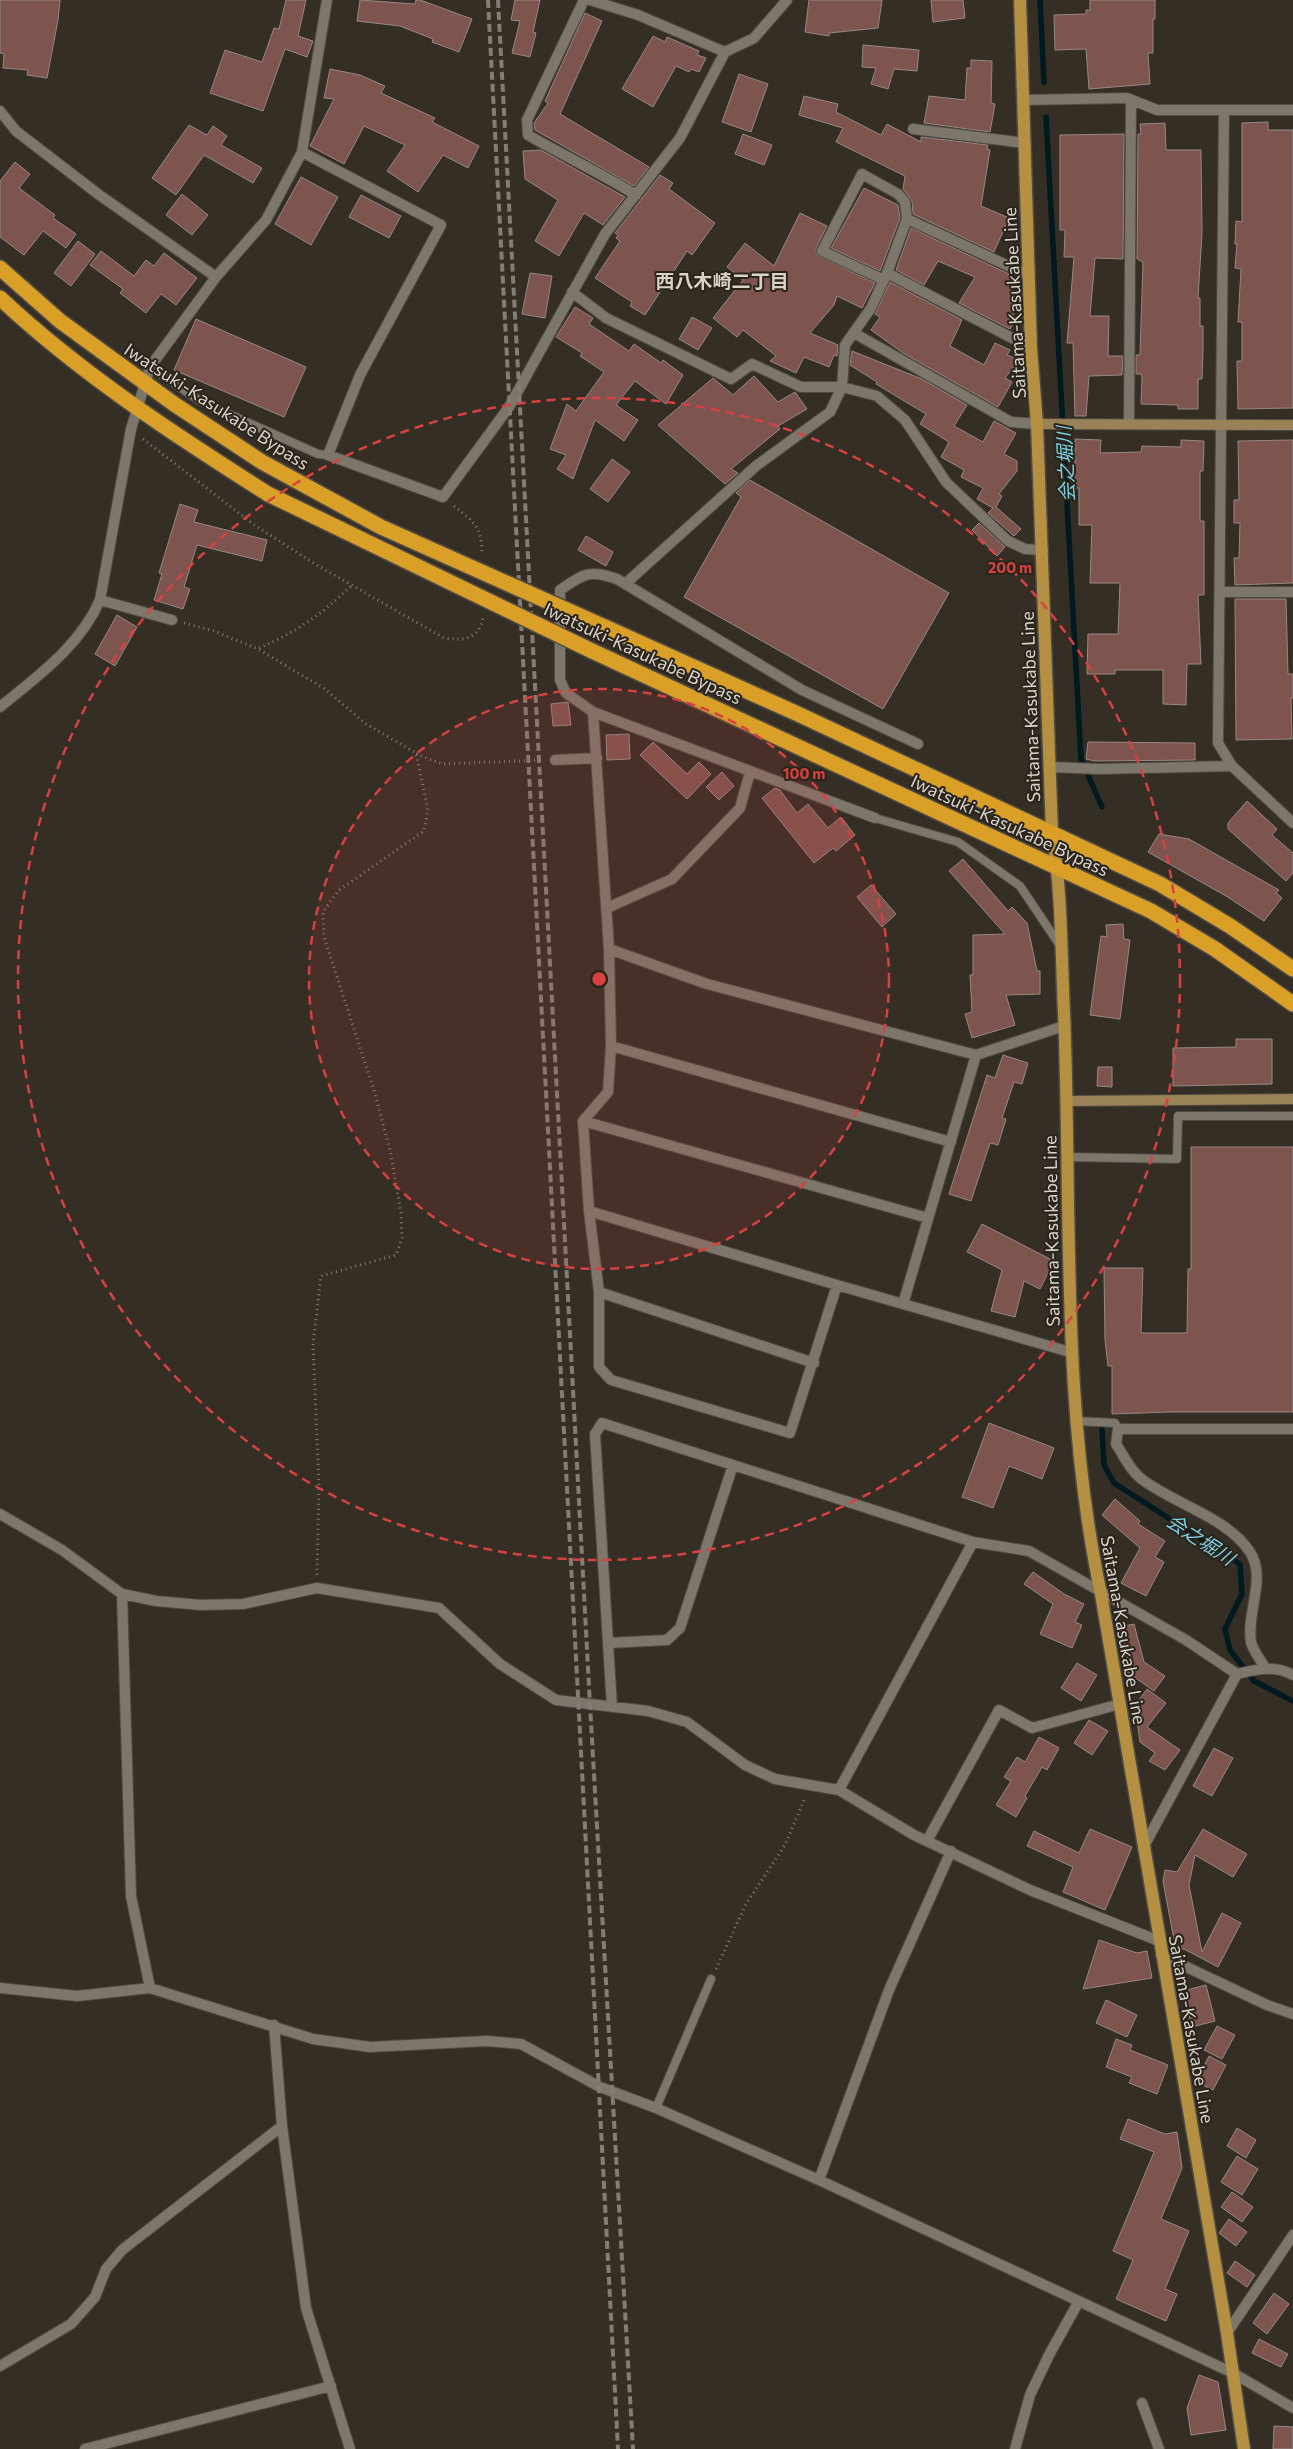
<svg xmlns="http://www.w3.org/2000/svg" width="1293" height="2449" font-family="Commissioner,'Noto Sans JP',sans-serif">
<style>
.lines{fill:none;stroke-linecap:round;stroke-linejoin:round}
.stream{stroke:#011a20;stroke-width:5.5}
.building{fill:#7e544e;stroke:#978885}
.lane-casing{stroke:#514b43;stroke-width:10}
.street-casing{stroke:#514b43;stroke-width:12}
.secondary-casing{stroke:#514b43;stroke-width:12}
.primary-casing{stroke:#514b43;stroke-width:15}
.highway-casing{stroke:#514b43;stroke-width:18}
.path{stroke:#847e77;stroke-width:3;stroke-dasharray:1 4;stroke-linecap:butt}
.lane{stroke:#7d766b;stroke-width:8}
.street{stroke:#7d766b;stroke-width:10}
.secondary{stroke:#998257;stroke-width:10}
.primary{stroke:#b58f42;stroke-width:12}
.highway{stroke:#da9f27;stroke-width:15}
.rail{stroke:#837d75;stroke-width:4;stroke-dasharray:8 4;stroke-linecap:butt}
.highway-bridge-casing{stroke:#514b43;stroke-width:18;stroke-linecap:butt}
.highway-bridge{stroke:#da9f27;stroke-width:15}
.ring{fill:none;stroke:#d64241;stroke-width:2.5;stroke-dasharray:9 6}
.labels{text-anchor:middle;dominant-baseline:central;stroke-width:4;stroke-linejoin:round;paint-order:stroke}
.street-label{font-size:18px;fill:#d8d3cd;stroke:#2a241b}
.neighbourhood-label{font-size:19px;font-weight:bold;fill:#dad2c6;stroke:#2a241b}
.water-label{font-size:19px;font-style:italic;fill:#7cd1e6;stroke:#2a241b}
.centre{fill:#d64241;stroke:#2a241b;stroke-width:2.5}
.ring-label{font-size:15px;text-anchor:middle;font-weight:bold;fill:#d64241;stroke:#2a241b;stroke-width:4;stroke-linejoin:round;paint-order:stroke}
</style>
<rect width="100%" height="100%" fill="#352e25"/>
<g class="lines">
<path class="stream" d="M1040 0 1044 82
M1046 117 1081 759 1102 807
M1102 1429 1104 1465 1114 1483 1240 1564 1242 1594 1225 1629 1230 1650 1254 1681 1293 1701"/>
</g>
<path class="building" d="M0 0H60L58 20 47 78 27 75 28 70 3 68 4 54 0 53Z
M286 0H306L298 36 313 41 307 57 285 49 263 111 210 93 225 50 262 62 274 28 279 29Z
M360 0 415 4 416 0H420L472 19 459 52 432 42 433 39 400 26 357 21Z
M515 0H540L533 32 536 33 530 57 512 53 520 21 511 20Z
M809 0H882L878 28 829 33V36L805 32Z
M931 0H963L965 18 933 22Z
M1090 0H1155V19H1153V53H1148L1150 84 1089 89 1086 49 1055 50 1054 15 1086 14V10H1090Z
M585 13 602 21 560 114 649 167 634 186 535 130 534 123 548 103 545 101Z
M653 36 665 42 667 37 699 51 697 55 706 58 699 72 691 69 689 72 676 66 653 107 622 89Z
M863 45 919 50 917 71 894 69 888 89 871 84 876 68 862 67Z
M971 60 992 61 991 103 995 104 990 132 924 123 929 96 965 100 967 68H971Z
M330 69 360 75 385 86 381 93 435 118 432 122 479 146 468 168 443 155 418 192 387 171 405 145 364 126 344 164 310 146 334 99 324 98Z
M739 74 768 84 751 132 722 122Z
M804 96 838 104 836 112 881 135 887 124 921 142V137L988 145 987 149 990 150 981 206 1009 218 994 252 913 214 912 201 903 189 905 176 836 142 843 128 799 115Z
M1268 122V130H1293V408L1238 409 1237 361H1242V322H1238L1241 269 1235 268 1237 244H1235L1236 221 1242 222V123Z
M1165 123 1166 150H1201L1202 233 1198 298H1200V326H1203V350L1202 379H1198V409H1178V405L1141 404 1142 378 1141 374H1136V355H1140L1143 262 1137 259 1138 134H1141L1140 124Z
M189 125 207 135 213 126 227 136 221 145 262 168 253 183 204 155 176 195 152 178Z
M743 134 772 145 764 165 735 154Z
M1124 134 1123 259 1095 258 1090 316H1109L1108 356H1123L1122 375 1089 376 1086 416H1075L1073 343H1067L1074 257H1064L1065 230H1060V135Z
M541 150 625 197 603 225 584 213 559 256 535 241 558 200 525 179 523 151Z
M15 162 30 174 19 188 55 215 53 218 76 234 66 248 43 231 24 255 0 237V181Z
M660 175 673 183 669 189 715 223 692 255 687 251 645 315 630 306 632 302 595 278 620 241 616 238 618 235 615 233Z
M301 177 338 197 311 245 275 224Z
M864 188 898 205 900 218 880 271 831 248Z
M182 194 208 215 192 235 166 215Z
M361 195 401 216 389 238 349 217Z
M800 213 827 226 816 248 817 255 875 283 862 308 837 296 834 305 810 333 838 345 837 356 834 355 829 367 804 357 796 373 770 361 776 356 743 330 737 337 713 318 743 280 727 267 745 243 774 266Z
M911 228 1009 274 1014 322 1010 329 959 303 975 277 938 261 924 285 896 270Z
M78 241 95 254 71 286 54 273Z
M101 251 134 276 146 260 154 266 164 253 197 278 176 305 161 294 146 313 120 293 123 289 90 265Z
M530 273 552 276 545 318 522 314Z
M890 282 962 320 950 346 984 365 995 343 1010 350 1007 355 1019 360 1005 378 1012 382 998 407 903 353 871 330 880 317 875 314Z
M575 307 593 318 589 324 629 351 634 344 661 363 663 360 683 375 666 404 635 381 616 405 638 420 624 441 595 420 573 479 557 469 566 455 550 449 567 404 576 411 604 372 580 356 582 353 556 337Z
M692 317 712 328 698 350 679 339Z
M196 319 306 367 284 417 174 370Z
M852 351 922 379 967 405 954 426 983 442 994 421 1016 433 1004 454 1017 461V471L999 494 1002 496 996 507 1021 529 1014 536 988 513 993 508 977 499 983 488 961 477 964 470 941 457 949 442 920 424 926 414 876 384 877 382 850 365Z
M754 376 778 402 795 392 807 409 778 426 780 429 731 469 738 473 725 484 658 425 713 378 733 395Z
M1075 439 1101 440 1100 453 1141 452 1142 446 1181 447V440L1204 441 1203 471H1200V521H1204V595H1198L1201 664H1187L1186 705 1163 704V670H1115V674H1087L1088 634H1118L1120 583H1090L1092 525H1079V488H1075Z
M1293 440V583L1235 585 1234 558H1239L1240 523H1234V500H1239L1238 441Z
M612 459 630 472 608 502 590 489Z
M750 480 949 593 883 709 684 597 741 497 736 493Z
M180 504 198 510 194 522 267 540 262 561 197 545 184 587 190 589 183 609 154 600 162 574 159 573Z
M979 523 1005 547 997 556 972 530Z
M586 536 613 552 606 566 578 550Z
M1235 599H1286L1288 674H1293V698H1291L1292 739 1236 740Z
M117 615 137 627 115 666 95 654Z
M568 702 571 725 553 726 551 704Z
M629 734 630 759 607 760 606 735Z
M653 742 687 774 699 762 711 774 687 799 640 755Z
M1088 742 1195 743V760L1095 761 1086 759Z
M722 772 734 786 719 800 706 787Z
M775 788 780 790 797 813 808 804 828 828 841 817 855 835 836 851 833 848 814 863 762 798Z
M1247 801 1277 829 1272 835 1293 853V873L1286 881 1228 829V823Z
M1159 834 1189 839 1279 890 1276 893 1282 898 1264 921 1226 896 1148 852Z
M963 859 1008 911 1012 907 1027 923 1037 971H1040V994L1006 995 1015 1025 972 1038 965 1014 972 1012 970 975H973V935L1005 934 949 871Z
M871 885 896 914 882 927 857 897Z
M1123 924 1124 939 1130 940 1120 1019 1090 1015 1101 936 1107 937 1106 925Z
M1236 1039H1272V1084L1173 1086V1048L1236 1047Z
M1003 1055 1028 1063 1022 1084 1014 1082 1002 1118 1006 1119 998 1145 990 1143 971 1201 949 1194 987 1075 995 1078Z
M1098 1067H1112V1087L1097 1086Z
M1191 1147H1293V1412H1170L1112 1414V1366H1108L1105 1340 1104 1268H1143L1141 1333H1187L1188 1269H1191Z
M982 1224 1054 1261 1040 1289 1024 1281 1015 1317 991 1311 1002 1270 967 1252Z
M989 1423 1054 1448 1042 1479 1009 1466 993 1508 962 1497Z
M1115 1499 1140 1521 1138 1524 1165 1541 1155 1557 1164 1562 1146 1596 1121 1583 1140 1548 1102 1515Z
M1033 1572 1064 1594 1084 1604 1075 1622 1082 1625 1072 1648 1040 1634 1053 1604 1024 1584Z
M1134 1624 1144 1662 1165 1676 1154 1691 1127 1672 1130 1666 1120 1627Z
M1077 1663 1097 1675 1081 1701 1061 1688Z
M1147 1689 1166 1703 1147 1727 1180 1750 1165 1770 1149 1761 1155 1753 1140 1742 1135 1705Z
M1089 1720 1108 1731 1092 1755 1074 1743Z
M1039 1737 1059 1748 1047 1770 1042 1767 1025 1796 1027 1798 1016 1817 996 1805 1011 1781 1004 1777 1017 1757 1025 1762Z
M1214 1748 1233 1758 1212 1796 1193 1786Z
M1090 1829 1132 1847 1105 1910 1063 1892 1073 1867 1027 1846 1034 1831 1079 1853Z
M1203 1829 1247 1854 1233 1877 1195 1855 1189 1885 1202 1952 1222 1913 1241 1923 1218 1967 1184 1949 1176 1951 1163 1881 1165 1870 1177 1872Z
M1099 1940 1137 1953 1147 1951 1152 1978 1083 1989Z
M1206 1985 1215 2021 1192 2027 1183 1991Z
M1106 2000 1137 2015 1127 2037 1096 2023Z
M1217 2026 1235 2035 1222 2059 1204 2050Z
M1116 2039 1132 2045 1130 2050 1168 2065 1157 2094 1129 2083 1132 2077 1106 2067Z
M1209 2056 1226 2065 1213 2090 1196 2082Z
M1128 2119 1165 2134 1177 2132 1182 2168 1161 2219 1189 2231 1165 2289 1177 2294 1166 2321 1116 2299 1133 2260 1113 2251 1154 2152 1120 2139Z
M1237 2128 1256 2140 1246 2158 1227 2146Z
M1237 2156 1258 2169 1242 2195 1221 2182Z
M1232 2192 1253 2207 1242 2222 1221 2207Z
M1229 2219 1247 2232 1236 2246 1219 2233Z
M1235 2261 1255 2275 1247 2287 1227 2273Z
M1274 2293 1289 2304 1267 2334 1253 2323Z
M1259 2339 1288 2354 1281 2367 1252 2353Z
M1199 2375 1218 2382 1226 2430 1191 2435 1187 2408Z
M1274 2426 1293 2427V2449H1273Z"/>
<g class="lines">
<defs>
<path id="lane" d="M150 367 200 401 318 454 328 455
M875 818 958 842 1020 886 1061 947
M1068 1157 1177 1159 1178 1116H1293
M1077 1421 1115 1423 1118 1429
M656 2108 711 1979"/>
<path id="street" d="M584 0 527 120 528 135C564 156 601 173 636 195
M590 0 638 15 725 52 754 38 787 0
M1023 100 1127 98 1157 110H1293
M1224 110 1218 743 1232 766 1293 823
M0 111 16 131 98 194 216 277
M913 129 1025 143
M302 152 441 225 360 375 328 455 443 497 509 407 605 234 680 138 725 52
M907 219 1028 275
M884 280 822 251 862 174 898 194 905 202 907 219 887 273
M572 292 606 318 731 379 752 364 801 387H842L877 396 905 420 946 482 1008 541 1025 549 1043 550
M854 333 1011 422 1037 424
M1129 423 1131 100
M625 584 756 466 830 412 842 387 845 345 871 308 887 273 1031 348
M1221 592H1293
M100 600 172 620
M0 707C38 676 80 646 100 600L131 429 150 367 216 277 266 220 302 152 327 0
M593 712 566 693 560 680V590C584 574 589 569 617 579L802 690 918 744
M555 760 597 758
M1050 767 1099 769 1232 766
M607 908 672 879 740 808 750 772
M609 949 593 712 875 818
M611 1046 951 1142
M583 1121 928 1218
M589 1211 837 1285 1070 1352
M837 1285 790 1433 611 1380 599 1367V1292L589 1211 583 1121 608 1092 611 1046 609 949 707 984 976 1055 1064 1026
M599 1292 814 1363
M903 1304 976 1055
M0 1514 62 1550 122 1594 156 1601 201 1605 243 1604 317 1588 439 1608 500 1664 556 1700 648 1711 687 1722 745 1765 775 1779 839 1790 914 1835 1030 1890 1159 1941
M122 1594 131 1896 150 1988
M608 1643 667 1640 680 1628 733 1465
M1265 1668C1261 1660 1253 1651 1251 1642 1246 1613 1267 1578 1250 1552 1228 1518 1175 1504 1143 1480 1131 1472 1124 1456 1116 1444L1118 1429H1293
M612 1707 595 1434 602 1423 973 1542 1029 1551 1186 1640 1237 1674
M839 1790 973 1542
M927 1841 999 1710 1032 1728 1120 1704
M1143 1848 1237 1674C1257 1669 1274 1665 1293 1675
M1161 1955 1267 2005 1293 2014
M0 1988 77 1996 150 1988 313 2039 370 2047 487 2041 521 2044 600 2087 656 2108 819 2180 1233 2373 1293 2408
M274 2025 282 2126 306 2308 350 2449
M819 2180 889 1990 951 1851
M1227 2333 1293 2235
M0 2366 71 2324 95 2297 106 2269 122 2250 282 2126
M1142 2403 1159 2449
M85 2449 331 2386
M1015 2449 1030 2395 1049 2355 1079 2301"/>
<path id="secondary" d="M1037 424 1293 425
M1067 1101 1293 1099"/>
<path id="primary" d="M1020 0 1031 348 1037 424 1052 833C1062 892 1061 953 1064 1012 1072 1206 1060 1403 1101 1594L1227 2333 1244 2449"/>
<path id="highway" d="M0 268 60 321 174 404
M0 298C81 374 175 435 268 494
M605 627 798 714 1160 884 1230 926 1293 969
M590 650 1151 911 1215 949 1293 1004"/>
</defs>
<use href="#lane" class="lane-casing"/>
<use href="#street" class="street-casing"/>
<use href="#secondary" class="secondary-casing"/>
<use href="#primary" class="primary-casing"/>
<use href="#highway" class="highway-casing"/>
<path class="path" d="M143 439 253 524 315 564 444 638C463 641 479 640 483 617
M454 506C475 523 481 526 482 553
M184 623 214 631 258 649 325 689 366 724 416 753 428 810 424 831 338 891 323 912 324 937 373 1087 390 1150 401 1213 402 1238 396 1255 321 1276 313 1345 319 1485 317 1575
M259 648C298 631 321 615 352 585
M416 754 442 764 543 760
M716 1969 746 1904 785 1845 805 1798"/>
<use href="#lane" class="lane"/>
<use href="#street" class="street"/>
<use href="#secondary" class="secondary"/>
<use href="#primary" class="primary"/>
<use href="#highway" class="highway"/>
<path class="rail" d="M488 0 618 2449
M498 0 590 1705 633 2449"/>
<defs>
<path id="highway-bridge" d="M174 404 262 462 381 527 605 627
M268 494 590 650"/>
</defs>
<use href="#highway-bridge" class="highway-bridge-casing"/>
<use href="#highway-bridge" class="highway-bridge"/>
</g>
<circle cx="599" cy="979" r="290" fill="#d64241" fill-opacity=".12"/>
<g class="ring">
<circle cx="599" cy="979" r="290"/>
<circle cx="599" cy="979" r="581"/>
</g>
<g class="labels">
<g class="street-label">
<text transform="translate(1014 303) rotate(-93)">Saitama-Kasukabe Line</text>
<text transform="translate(217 406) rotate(33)">Iwatsuki-Kasukabe Bypass</text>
<text transform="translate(643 653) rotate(25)">Iwatsuki-Kasukabe Bypass</text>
<text transform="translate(1030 707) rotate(-92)">Saitama-Kasukabe Line</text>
<text transform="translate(1010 825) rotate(25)">Iwatsuki-Kasukabe Bypass</text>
<text transform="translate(1051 1231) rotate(-91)">Saitama-Kasukabe Line</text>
<text transform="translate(1124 1630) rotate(80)">Saitama-Kasukabe Line</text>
<text transform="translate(1192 2029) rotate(80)">Saitama-Kasukabe Line</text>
</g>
<g class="neighbourhood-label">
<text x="722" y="280">西八木崎二丁目</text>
</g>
<g class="water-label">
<text transform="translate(1065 464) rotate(-93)">会之堀川</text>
<text transform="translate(1201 1539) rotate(33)">会之堀川</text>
</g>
</g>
<circle cx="599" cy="979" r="8" class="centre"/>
<g class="ring-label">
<text x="1010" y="573">200 m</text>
<text x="804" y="779">100 m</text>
</g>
</svg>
